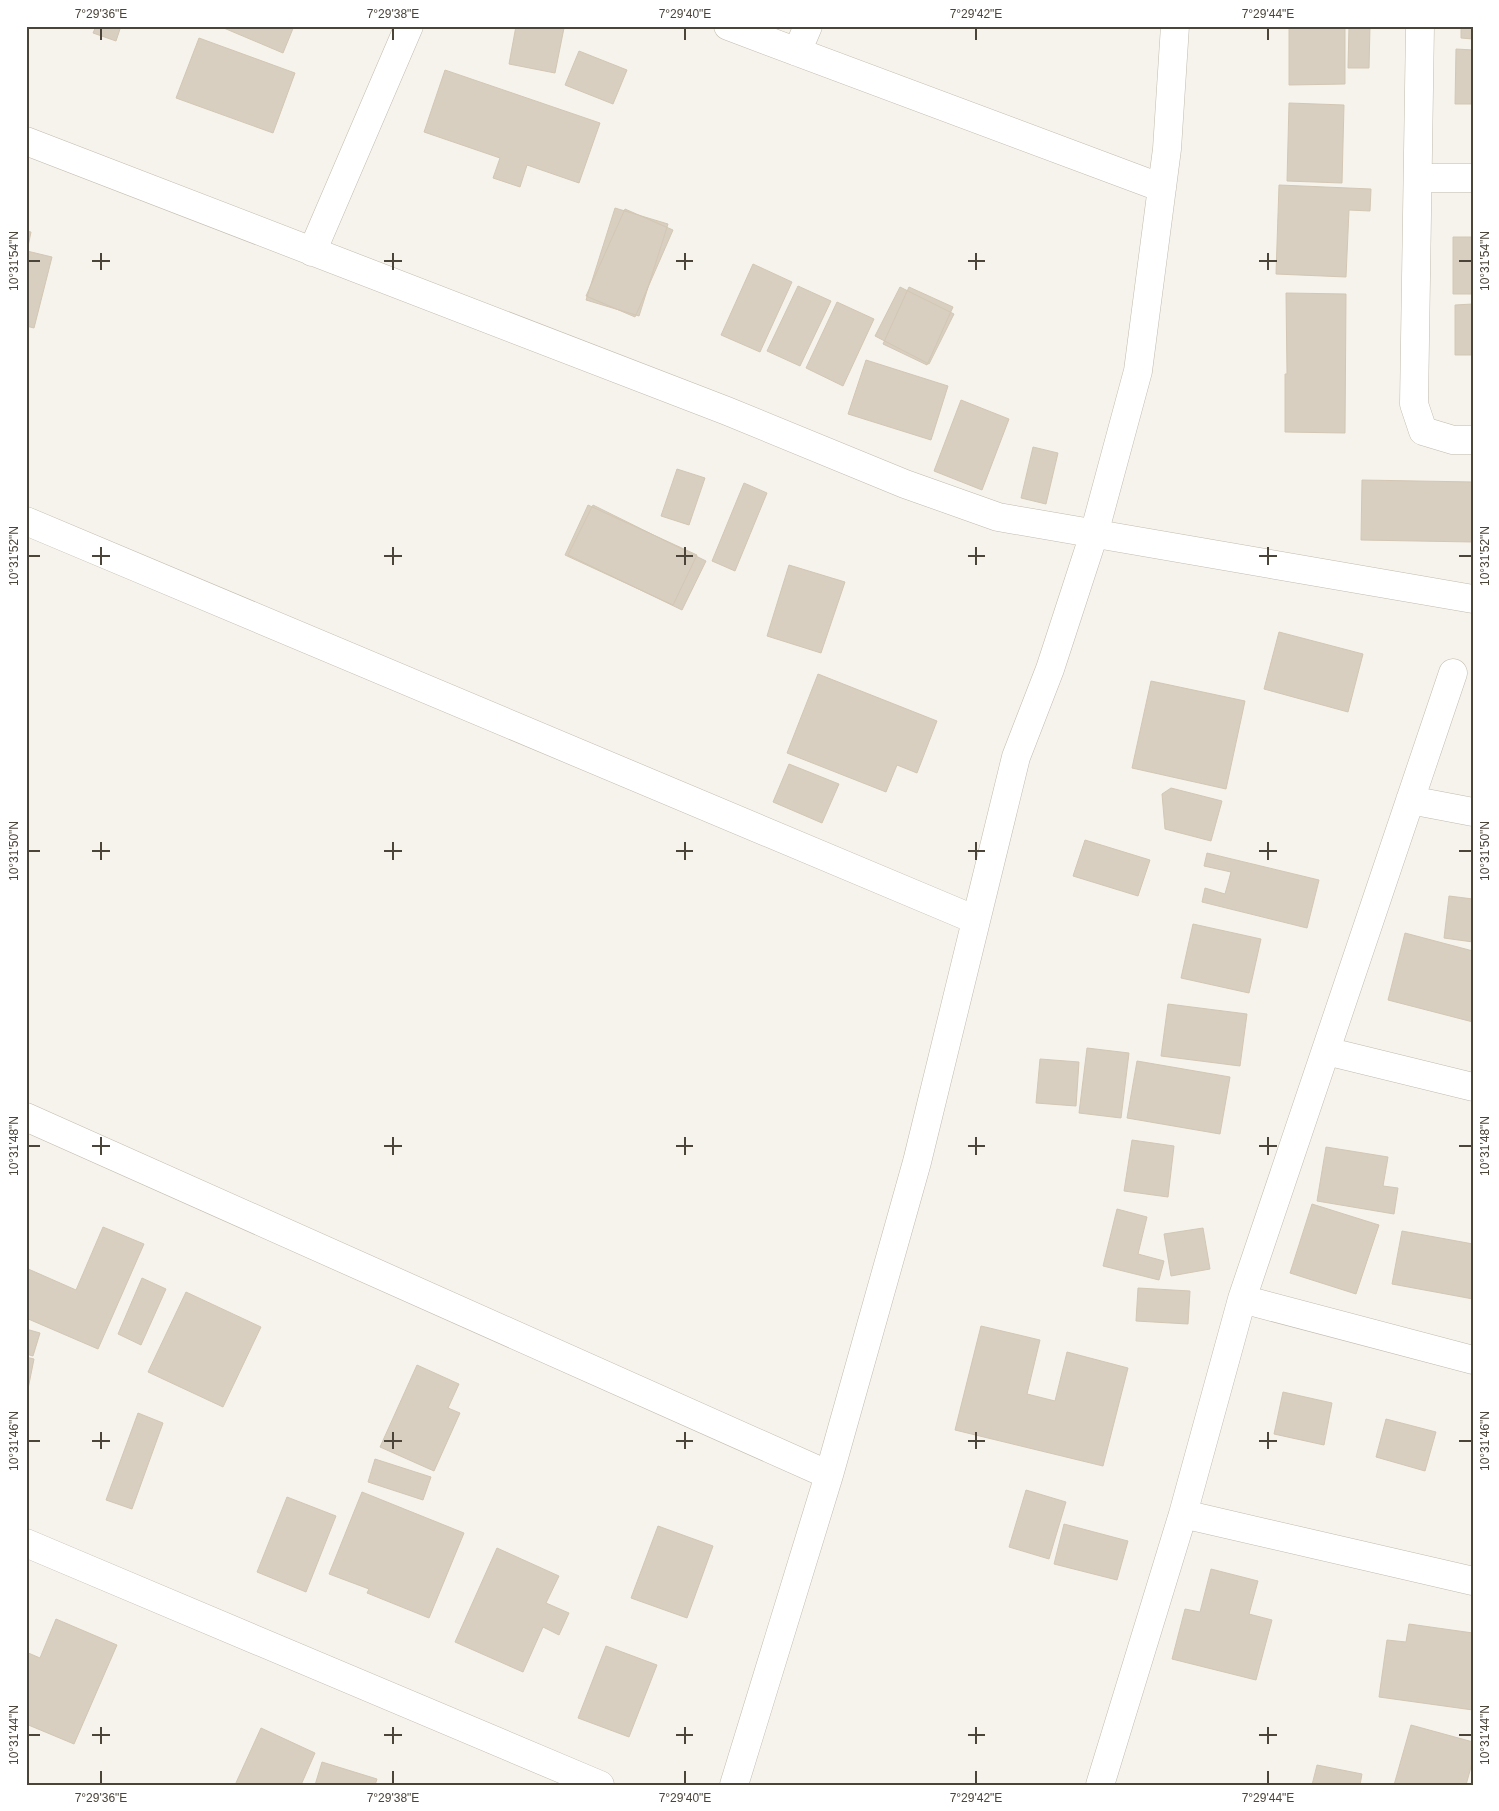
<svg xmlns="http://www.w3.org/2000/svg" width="1499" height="1811" font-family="Helvetica,sans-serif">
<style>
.building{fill:#d8cfc1;stroke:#d3c7b4}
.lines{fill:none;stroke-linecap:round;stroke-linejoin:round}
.street-casing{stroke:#c2bbae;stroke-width:29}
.street{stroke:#fff;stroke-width:28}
.ticks{fill:none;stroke:#4b4439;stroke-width:2}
.neatline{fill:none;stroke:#4b4439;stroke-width:2}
.ticks-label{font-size:12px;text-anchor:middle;fill:#4b4439}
</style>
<rect width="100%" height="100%" fill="#f6f3ec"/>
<path class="building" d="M96 26H121L116 41 93 33Z
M219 26H294L283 53Z
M516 26H554L564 28 555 73 509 64Z
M1289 26H1345V84L1289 85Z
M1349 26H1370L1369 68H1348Z
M1461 26H1473V39L1461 38Z
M199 38 295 73 273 133 176 98Z
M1456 49 1473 50V104H1455Z
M579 51 627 70 613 104 565 85Z
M445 70 600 123 579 183 527 165 520 187 493 178 500 158 424 132Z
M1289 103 1344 105 1342 183 1287 181Z
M1279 185 1371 189 1370 211 1349 210 1346 277 1276 274Z
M615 208 668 224 639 316 586 300Z
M625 209 673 230 635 317 586 296Z
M26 231 31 232 27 251 52 257 34 328 26 326Z
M1453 237H1473V294H1453Z
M753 264 792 282 760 352 721 335Z
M798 286 831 301 800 366 767 351Z
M900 287 954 314 929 364 875 336Z
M909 287 953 307 927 365 883 344Z
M1286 293 1346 294 1345 433 1285 432V374H1287Z
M837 302 874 319 843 386 806 368Z
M1473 304V355H1455V305Z
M866 360 948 386 931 440 848 414Z
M961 400 1009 419 982 490 934 471Z
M1033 447 1058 453 1046 504 1021 498Z
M677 469 705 478 689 525 661 516Z
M1362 480 1473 482V542L1361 540Z
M744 483 767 493 735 571 712 561Z
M588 505 697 555 673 605 565 555Z
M593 505 706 561 682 610 568 555Z
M789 565 845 582 821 653 767 636Z
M1279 632 1363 654 1348 712 1264 689Z
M818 674 937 721 917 773 897 765 886 792 787 753Z
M1151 681 1245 701 1226 789 1132 768Z
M789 764 839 784 822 823 773 802Z
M1171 788 1222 801 1211 841 1165 829 1162 794Z
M1085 840 1150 860 1138 896 1073 876Z
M1207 853 1319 880 1307 928 1202 902 1205 888 1225 894 1231 872 1204 866Z
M1449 896 1473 899V942L1444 938Z
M1193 924 1261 939 1249 993 1181 978Z
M1405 933 1473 951V1022L1388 1000Z
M1168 1004 1247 1014 1240 1066 1161 1056Z
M1087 1048 1129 1053 1121 1118 1079 1113Z
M1040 1059 1079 1062 1076 1106 1036 1103Z
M1137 1061 1230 1077 1220 1134 1127 1118Z
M1132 1140 1174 1146 1168 1197 1124 1191Z
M1326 1147 1388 1157 1383 1186 1398 1188 1394 1214 1317 1201Z
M1312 1204 1379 1225 1356 1294 1290 1273Z
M1117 1209 1147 1217 1138 1254 1164 1261 1159 1280 1103 1266Z
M103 1227 144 1244 98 1349 26 1318V1268L76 1290Z
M1203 1228 1210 1269 1171 1276 1164 1234Z
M1402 1231 1473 1244V1299L1392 1284Z
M142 1278 166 1289 141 1345 118 1334Z
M1138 1288 1190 1291 1188 1324 1136 1321Z
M186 1292 261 1327 223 1407 148 1372Z
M981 1326 1040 1340 1027 1394 1055 1401 1067 1352 1128 1368 1103 1466 955 1430Z
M26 1329 40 1333 33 1356 26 1354Z
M26 1357 34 1359 27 1394 26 1393Z
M417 1365 459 1384 448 1408 460 1413 434 1471 380 1447Z
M1283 1392 1332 1403 1324 1445 1274 1434Z
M138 1413 163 1423 132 1509 106 1500Z
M1386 1419 1436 1432 1425 1471 1376 1457Z
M375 1459 431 1477 423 1500 368 1482Z
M1026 1490 1066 1502 1049 1559 1009 1547Z
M362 1492 464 1533 429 1618 367 1593 369 1589 329 1574Z
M287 1497 336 1516 306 1592 257 1572Z
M1064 1524 1128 1541 1117 1580 1054 1564Z
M658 1526 713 1546 687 1618 631 1598Z
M497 1548 559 1576 546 1603 569 1613 559 1635 543 1627 523 1672 455 1642Z
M1211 1569 1258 1581 1249 1614 1272 1620 1256 1680 1172 1659 1185 1609 1200 1612Z
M56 1619 117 1645 74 1744 26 1724V1652L40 1658Z
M1409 1624 1473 1633V1710L1379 1697 1387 1640 1406 1642Z
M606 1646 657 1665 629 1737 578 1718Z
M1411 1725 1473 1742V1760L1466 1785H1394Z
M261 1728 315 1753 301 1785H235Z
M322 1762 377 1779 375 1785H315Z
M1317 1765 1362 1774 1360 1785H1312Z"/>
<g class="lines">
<defs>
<path id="street" d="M728 26 1162 188
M1420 26 1414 404 1423 431 1453 440H1473
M797 52 808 26
M26 141 727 411 905 484 998 517 1473 599
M1418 178H1473
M312 252 409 26
M26 521 976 920
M1410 800 1473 812
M1326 1051 1473 1087
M26 1117 829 1475
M1242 1299 1453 673
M1183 1514 1242 1299 1473 1360
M26 1543 600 1785
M734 1785 829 1475 917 1162 1016 757 1050 669 1094 534 1138 371 1167 149 1175 26
M1100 1785 1183 1514 1473 1581"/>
</defs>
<use href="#street" class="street-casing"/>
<use href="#street" class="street"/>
</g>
<path class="ticks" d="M101 28V40M393 28V40M685 28V40M976 28V40M1268 28V40M101 253V270M393 253V270M685 253V270M976 253V270M1268 253V270M28 261H40M92 261H110M384 261H402M676 261H693M968 261H985M1259 261H1277M1459 261H1472M101 547V565M393 547V565M685 547V565M976 547V565M1268 547V565M28 556H40M92 556H110M384 556H402M676 556H693M968 556H985M1259 556H1277M1459 556H1472M101 842V860M393 842V860M685 842V860M976 842V860M1268 842V860M28 851H40M92 851H110M384 851H402M676 851H693M968 851H985M1259 851H1277M1459 851H1472M101 1137V1155M393 1137V1155M685 1137V1155M976 1137V1155M1268 1137V1155M28 1146H40M92 1146H110M384 1146H402M676 1146H693M968 1146H985M1259 1146H1277M1459 1146H1472M101 1432V1449M393 1432V1449M685 1432V1449M976 1432V1449M1268 1432V1449M28 1441H40M92 1441H110M384 1441H402M676 1441H693M968 1441H985M1259 1441H1277M1459 1441H1472M101 1727V1744M393 1727V1744M685 1727V1744M976 1727V1744M1268 1727V1744M28 1735H40M92 1735H110M384 1735H402M676 1735H693M968 1735H985M1259 1735H1277M1459 1735H1472M101 1771V1784M393 1771V1784M685 1771V1784M976 1771V1784M1268 1771V1784"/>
<rect width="1499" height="1811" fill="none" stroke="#ffffff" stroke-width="55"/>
<rect x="28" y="28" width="1444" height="1756" class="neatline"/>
<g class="ticks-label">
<text x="101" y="18">7°29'36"E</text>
<text x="393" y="18">7°29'38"E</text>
<text x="685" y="18">7°29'40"E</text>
<text x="976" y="18">7°29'42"E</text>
<text x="1268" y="18">7°29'44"E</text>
<text transform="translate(14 261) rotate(-90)" y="4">10°31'54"N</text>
<text transform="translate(1485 261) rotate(-90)" y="4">10°31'54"N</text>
<text transform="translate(14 556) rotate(-90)" y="4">10°31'52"N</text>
<text transform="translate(1485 556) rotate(-90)" y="4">10°31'52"N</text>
<text transform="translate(14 851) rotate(-90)" y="4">10°31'50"N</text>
<text transform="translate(1485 851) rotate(-90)" y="4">10°31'50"N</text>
<text transform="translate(14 1146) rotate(-90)" y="4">10°31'48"N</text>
<text transform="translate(1485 1146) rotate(-90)" y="4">10°31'48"N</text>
<text transform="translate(14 1441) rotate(-90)" y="4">10°31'46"N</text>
<text transform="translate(1485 1441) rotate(-90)" y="4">10°31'46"N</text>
<text transform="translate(14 1735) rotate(-90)" y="4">10°31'44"N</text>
<text transform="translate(1485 1735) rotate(-90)" y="4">10°31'44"N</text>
<text x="101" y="1802">7°29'36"E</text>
<text x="393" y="1802">7°29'38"E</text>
<text x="685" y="1802">7°29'40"E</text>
<text x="976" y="1802">7°29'42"E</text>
<text x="1268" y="1802">7°29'44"E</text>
</g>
</svg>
